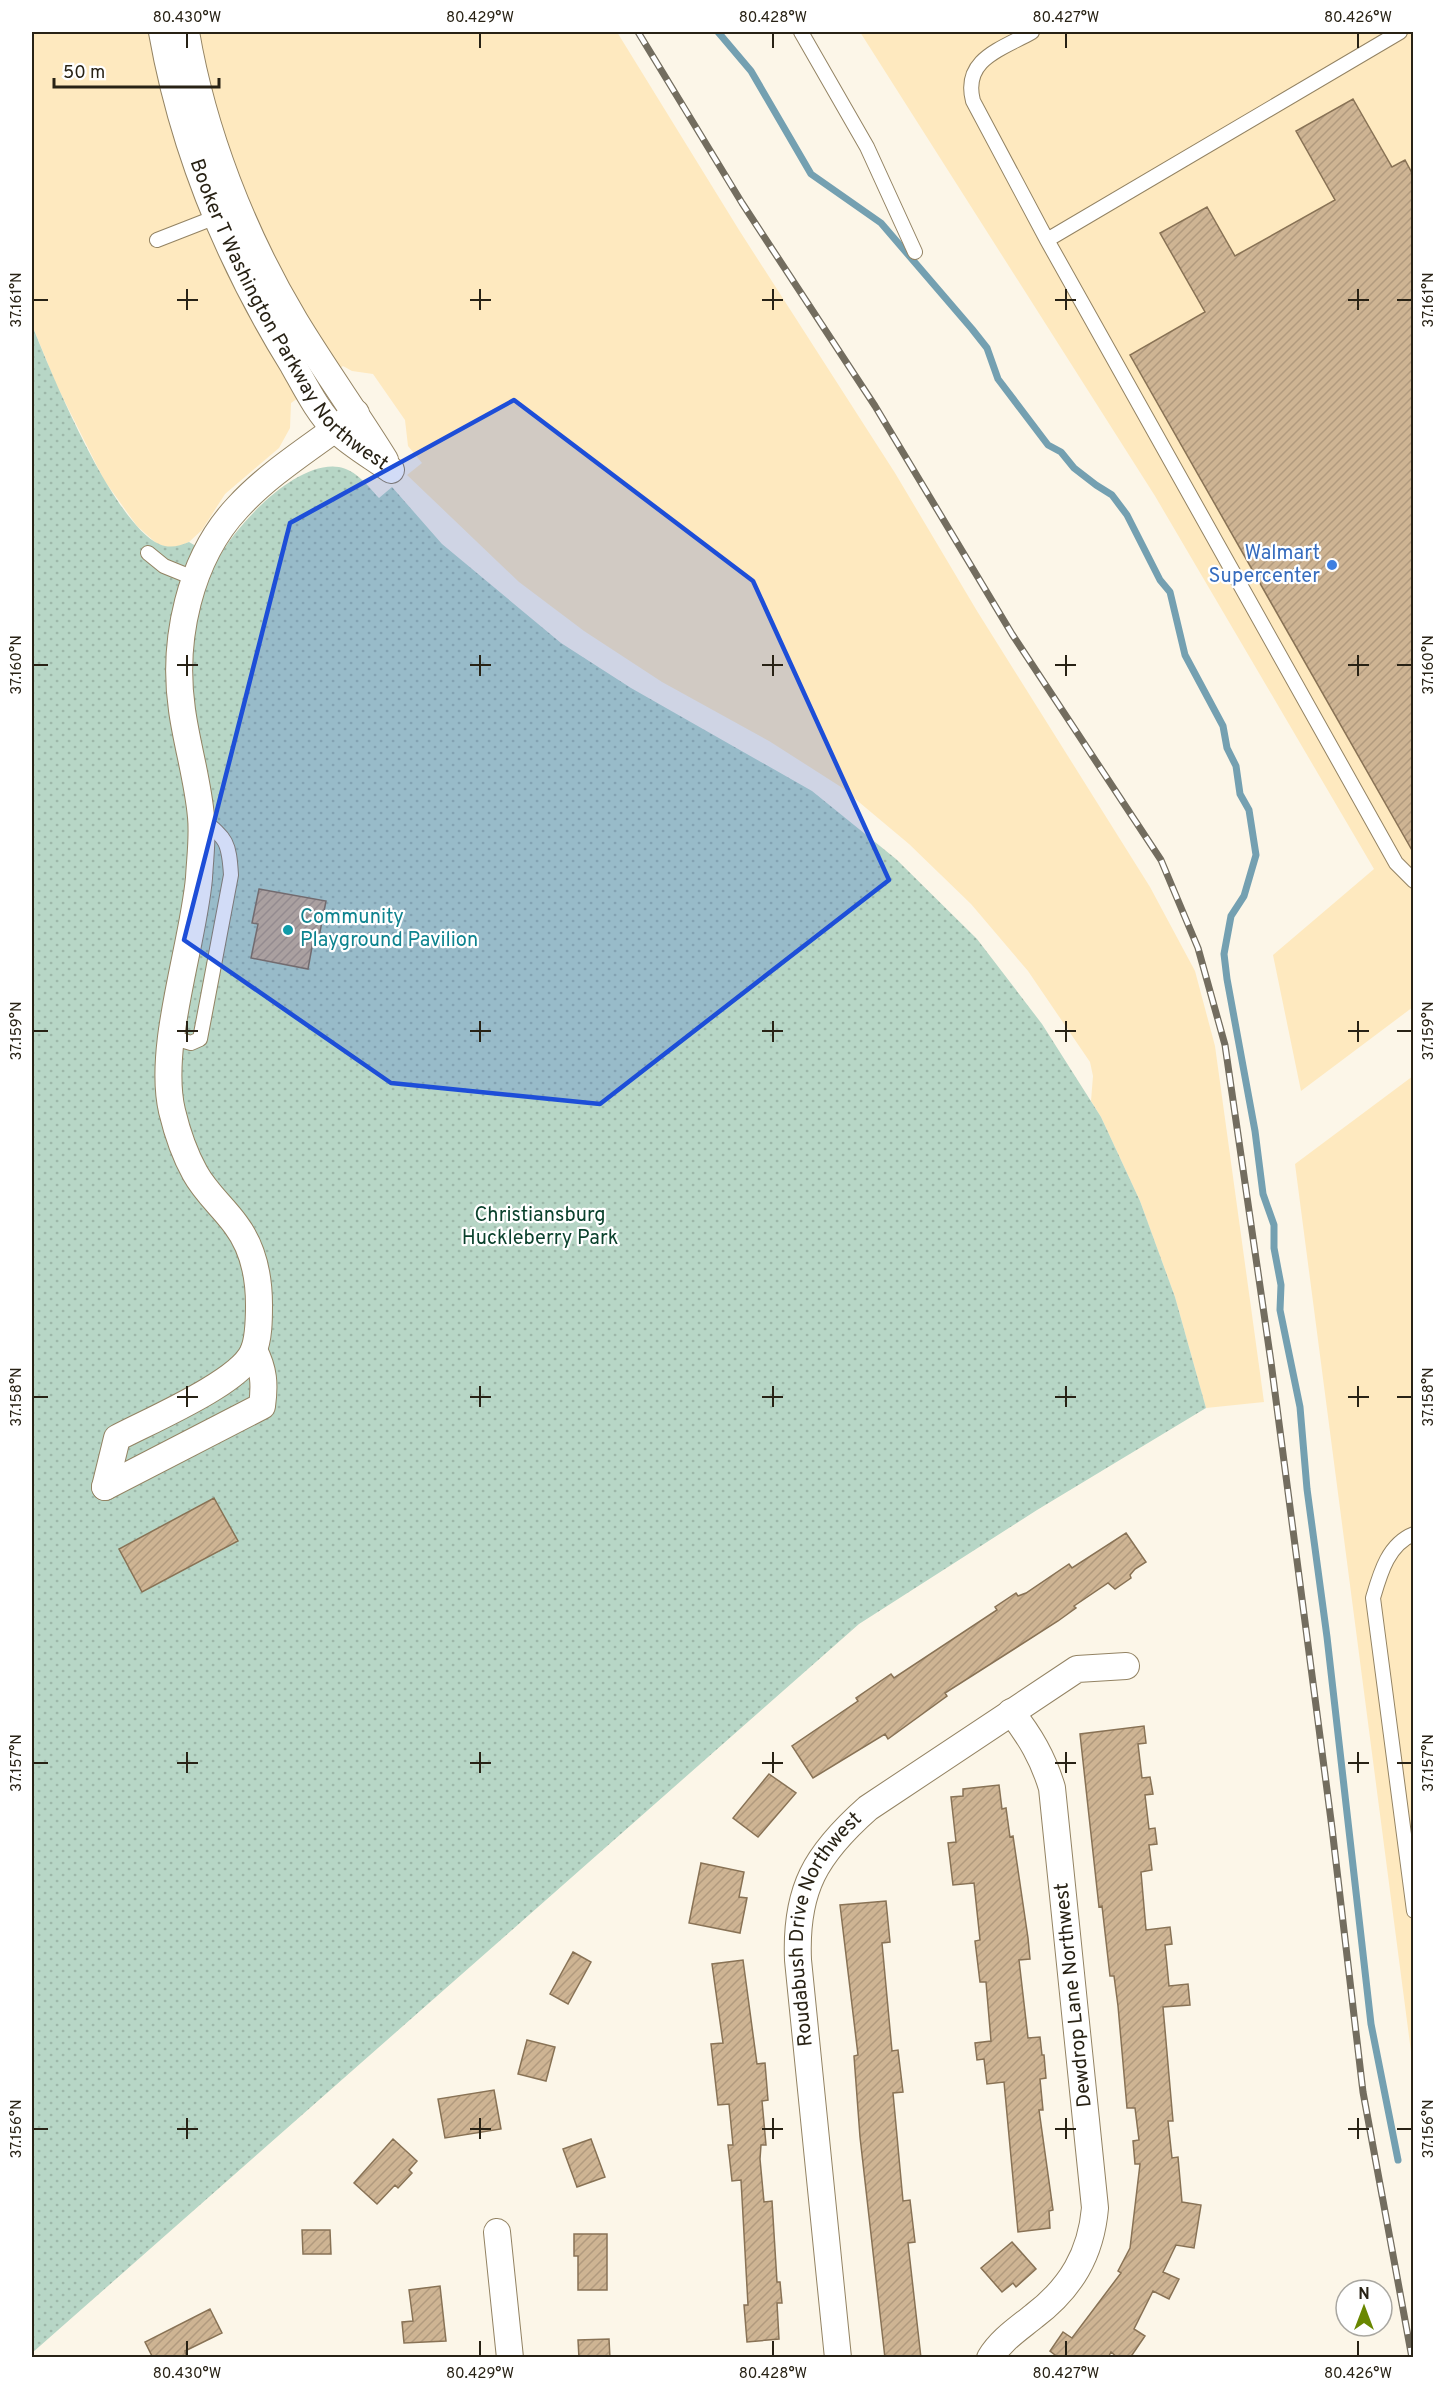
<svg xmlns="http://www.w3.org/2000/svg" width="1445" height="2389" font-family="Overpass,sans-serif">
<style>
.built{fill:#fee9bf}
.park{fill:url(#park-dots)}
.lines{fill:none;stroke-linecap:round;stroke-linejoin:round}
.stream{stroke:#74a0b1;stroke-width:7}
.building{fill:url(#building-hatch);stroke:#887255;stroke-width:1.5}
.lane-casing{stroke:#938363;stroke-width:16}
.street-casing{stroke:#938363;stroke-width:28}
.lane{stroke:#fff;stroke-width:14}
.street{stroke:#fff;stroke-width:26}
.rail-casing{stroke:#736d5f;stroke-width:7}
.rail{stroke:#fff;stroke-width:4.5;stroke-dasharray:14;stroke-linecap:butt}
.marked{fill:#1d4ed8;fill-opacity:0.2;stroke:#1d4ed8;stroke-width:4.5;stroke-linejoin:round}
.ticks{fill:none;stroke:#282215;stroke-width:2}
.shop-dot{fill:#3f7fe0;stroke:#fff;stroke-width:2}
.culture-dot{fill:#0f9aa8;stroke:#fff;stroke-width:2}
.labels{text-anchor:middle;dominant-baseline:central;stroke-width:4.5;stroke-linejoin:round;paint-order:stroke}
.street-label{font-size:20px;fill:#282215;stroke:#fff}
.shop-label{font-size:20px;fill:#366cbe;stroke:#fff;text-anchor:end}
.culture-label{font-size:20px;fill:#0d838f;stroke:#fff;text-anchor:start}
.park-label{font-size:20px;fill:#0a412c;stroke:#fff}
.neatline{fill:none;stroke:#282215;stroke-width:2}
.ticks-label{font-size:15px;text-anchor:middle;fill:#282215}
</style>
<defs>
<pattern id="park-dots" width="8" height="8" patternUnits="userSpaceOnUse" patternTransform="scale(1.5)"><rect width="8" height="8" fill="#b7d6c6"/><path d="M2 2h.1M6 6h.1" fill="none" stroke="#9db7a9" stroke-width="1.8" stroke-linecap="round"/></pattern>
<pattern id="building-hatch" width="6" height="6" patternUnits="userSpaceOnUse" patternTransform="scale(1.5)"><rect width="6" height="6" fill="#ceb493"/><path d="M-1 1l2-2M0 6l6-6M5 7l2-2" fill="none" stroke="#b19a7e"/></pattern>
</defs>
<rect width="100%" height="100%" fill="#fcf6e8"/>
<path class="built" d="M32 32H617L739 230 895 473 977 611 1150 887 1195 971 1215 1046 1264 1402 1206 1408 1175 1297 1140 1201 1101 1117 1091 1101 1093 1076 1090 1062 1028 971 971 904 909 844 841 787 769 741 662 682 584 631 519 582 407 475 422 463 408 446 405 420 373 374 352 371 343 366 291 403 290 428 279 448 225 494 202 530 189 542 177 547H166L156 543 137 526 104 480 57 386 32 325Z
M860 32H1413V1007L1301 1091 1273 955 1374 869 1155 496Z
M1413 1076V2067L1295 1164Z"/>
<path class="park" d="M32 325C51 373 113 523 159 544 170 549 179 546 189 542L218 559C236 525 296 460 339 467 356 470 368 486 379 498L392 487 442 544 561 643 631 688 812 791 896 859 977 939 1042 1024 1101 1117 1140 1201 1175 1297 1206 1408 1037 1510 859 1624 32 2353Z"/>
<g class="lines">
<path class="stream" d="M718 32 751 71 811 174 881 223 972 329 987 348 998 379 1048 445 1061 452 1074 468 1096 485 1112 495 1127 515 1160 580 1170 592 1185 655 1223 726 1227 748 1236 766 1240 794 1249 810 1256 855 1244 896 1231 916 1224 954 1227 979 1255 1131 1263 1194 1274 1225V1248L1281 1285 1280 1310 1300 1407 1307 1489 1327 1637 1371 2024 1398 2160"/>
</g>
<path class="building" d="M1353 99 1392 167 1405 160 1413 175V852L1130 355 1205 312 1160 233 1207 207 1235 256 1335 200 1296 131Z
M259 889 326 901 319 937 314 936 308 969 251 958 258 924 252 923Z
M214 1498 238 1541 142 1592 119 1549Z
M1126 1533 1146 1562 1135 1569 1130 1575 1131 1578 1115 1589 1108 1583 1074 1606 1076 1608 1058 1621 945 1693 947 1696 888 1739 885 1734 813 1778 792 1746 858 1701 856 1698 891 1674 894 1678 997 1610 995 1607 1016 1593 1018 1596 1026 1593 1069 1564 1072 1568Z
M1144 1726 1146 1743 1138 1744 1142 1778 1150 1777 1153 1794 1145 1795 1149 1829 1155 1828 1157 1844 1149 1845 1152 1870 1141 1872 1146 1930 1170 1927 1172 1944 1165 1945 1169 1986 1188 1984 1190 2005 1163 2007 1173 2121H1168L1172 2158 1178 2157 1182 2202 1201 2205 1194 2248 1176 2245 1163 2272 1179 2279 1169 2299 1153 2291 1134 2329 1145 2336 1130 2358H1118L1111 2352 1108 2358H1059L1050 2351 1063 2332 1072 2338 1121 2273 1118 2271 1130 2248 1140 2164H1135L1133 2141 1139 2140 1135 2108H1127L1118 2006 1114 1976H1110L1102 1906 1099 1907 1080 1734Z
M769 1774 796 1793 758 1837 733 1818Z
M999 1785 1002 1809 1006 1808 1010 1837 1013 1836 1028 1938 1030 1959 1019 1960 1028 2038 1040 2037 1042 2055H1044L1046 2078 1040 2079 1043 2110H1039L1053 2210 1049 2211 1050 2228 1018 2232 1004 2082 987 2084 984 2059 977 2060 975 2043 991 2041 986 1982H980L975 1941 980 1940 974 1883 953 1885 948 1843 956 1842 951 1797 963 1796V1789Z
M701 1863 744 1872 739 1897 747 1898 740 1933 689 1923Z
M886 1901 890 1942 882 1943 892 2051 898 2050 903 2092 893 2093 903 2201 910 2200 915 2242 908 2243 921 2358H885L860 2137 854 2056 858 2055 840 1905Z
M573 1952 591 1962 568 2004 550 1994Z
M743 1960 757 2064 765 2063 768 2100 762 2101 766 2145H761L760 2159 764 2202 772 2201 777 2282H780L782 2303H777L779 2339 747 2342 744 2305H748L741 2180 732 2181 728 2145H733L729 2104 718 2105 711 2044 723 2043 712 1964Z
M527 2040 555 2047 546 2081 518 2074Z
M494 2090 501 2129 445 2138 438 2099Z
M393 2139 417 2161 409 2170 412 2173 398 2188 395 2185 377 2204 354 2183Z
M591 2139 605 2177 577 2187 563 2149Z
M302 2230H330L331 2254H303Z
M574 2234H607V2290H578V2256H574Z
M1012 2242 1036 2269 1016 2287 1013 2283 1002 2292 981 2268Z
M440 2286 446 2341 404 2343 402 2322 413 2321 409 2290Z
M210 2309 222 2333 185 2351 187 2358H153L145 2342Z
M609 2339 610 2358H579L578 2340Z"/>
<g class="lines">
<defs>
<path id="lane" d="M801 32 867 147 915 252
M1032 32C1002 49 962 59 973 101L1047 240 1396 863 1414 881
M157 240 216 217
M1047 240 1400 32
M148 553 164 566 196 579
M171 1037 191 1043 200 1039 231 875C229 843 227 838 201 819
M1414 1534C1388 1544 1380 1574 1373 1598L1414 1911"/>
<g id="street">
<path id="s1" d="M162 32C183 151 230 263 293 365 305 386 318 413 336 430 352 445 373 457 391 470"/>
<path d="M186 32C203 132 243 234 295 321 324 369 356 413 385 460"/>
<path d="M105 1487 117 1438C149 1421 239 1383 253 1352 259 1339 259 1319 259 1305 259 1276 254 1249 236 1225 223 1207 206 1193 195 1173 185 1155 177 1132 172 1111 157 1047 193 946 199 878 200 858 203 837 201 817 198 781 187 746 182 710 172 641 189 559 238 507 272 470 317 444 356 413"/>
<path d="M105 1487 262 1406C265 1384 264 1370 254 1350"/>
<path d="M497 2232 510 2358"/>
<path id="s2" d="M838 2358 798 1960C795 1889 816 1854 868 1808L1077 1669 1126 1666"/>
<path d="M990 2358C1001 2340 1018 2329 1034 2316 1071 2288 1091 2254 1095 2208L1052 1788C1043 1758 1030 1736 1011 1712"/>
</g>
</defs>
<use href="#lane" class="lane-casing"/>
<use href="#street" class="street-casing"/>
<use href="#lane" class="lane"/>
<use href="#street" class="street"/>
<defs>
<path id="rail" d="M638 32 742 203 875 406 1012 634 1161 860 1198 948 1225 1045 1271 1362 1332 1828 1363 2092 1412 2358"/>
</defs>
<use href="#rail" class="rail-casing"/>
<use href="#rail" class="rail"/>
</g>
<path class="marked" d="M514 400 753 581 889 880 600 1104 391 1083 184 940 290 523Z"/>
<path class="ticks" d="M187 33V48M480 33V48M773 33V48M1066 33V48M1358 33V48M187 289V310M480 289V310M773 289V310M1066 289V310M1358 289V310M33 300H48M177 300H198M470 300H491M762 300H783M1055 300H1076M1348 300H1369M1397 300H1412M187 655V676M480 655V676M773 655V676M1066 655V676M1358 655V676M33 665H48M177 665H198M470 665H491M762 665H783M1055 665H1076M1348 665H1369M1397 665H1412M187 1021V1042M480 1021V1042M773 1021V1042M1066 1021V1042M1358 1021V1042M33 1031H48M177 1031H198M470 1031H491M762 1031H783M1055 1031H1076M1348 1031H1369M1397 1031H1412M187 1386V1407M480 1386V1407M773 1386V1407M1066 1386V1407M1358 1386V1407M33 1397H48M177 1397H198M470 1397H491M762 1397H783M1055 1397H1076M1348 1397H1369M1397 1397H1412M187 1752V1773M480 1752V1773M773 1752V1773M1066 1752V1773M1358 1752V1773M33 1763H48M177 1763H198M470 1763H491M762 1763H783M1055 1763H1076M1348 1763H1369M1397 1763H1412M187 2118V2139M480 2118V2139M773 2118V2139M1066 2118V2139M1358 2118V2139M33 2129H48M177 2129H198M470 2129H491M762 2129H783M1055 2129H1076M1348 2129H1369M1397 2129H1412M187 2341V2356M480 2341V2356M773 2341V2356M1066 2341V2356M1358 2341V2356"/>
<circle class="shop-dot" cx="1332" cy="565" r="6"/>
<circle class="culture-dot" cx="288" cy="930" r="6"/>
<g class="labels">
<g class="street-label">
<text stroke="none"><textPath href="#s1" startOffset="316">Booker T Washington Parkway Northwest</textPath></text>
<text stroke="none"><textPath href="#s2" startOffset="438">Roudabush Drive Northwest</textPath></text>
<text transform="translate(1074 1995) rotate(-96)">Dewdrop Lane Northwest</text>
</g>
<g class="shop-label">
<text x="1320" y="554">Walmart<tspan x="1320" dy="23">Supercenter</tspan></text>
</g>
<g class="culture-label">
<text x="300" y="918">Community<tspan x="300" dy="23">Playground Pavilion</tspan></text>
</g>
<g class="park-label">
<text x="540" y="1216">Christiansburg<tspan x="540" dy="23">Huckleberry Park</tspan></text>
</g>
</g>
<rect width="1445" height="2389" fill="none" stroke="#ffffff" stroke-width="66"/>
<g transform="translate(1364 2308)"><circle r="28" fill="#ffffff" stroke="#a9a7a1" stroke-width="1.5"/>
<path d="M0-4.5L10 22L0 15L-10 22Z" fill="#698700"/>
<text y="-9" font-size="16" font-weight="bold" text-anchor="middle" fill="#282215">N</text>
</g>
<path d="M54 78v9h165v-9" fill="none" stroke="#282215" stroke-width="3"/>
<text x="63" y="78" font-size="18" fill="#282215" stroke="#ffffff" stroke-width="4.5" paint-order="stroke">50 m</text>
<rect x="33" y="33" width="1379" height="2323" class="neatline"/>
<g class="ticks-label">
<text x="187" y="22">80.430°W</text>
<text x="480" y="22">80.429°W</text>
<text x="773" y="22">80.428°W</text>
<text x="1066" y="22">80.427°W</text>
<text x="1358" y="22">80.426°W</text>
<text transform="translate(16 300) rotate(-90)" y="5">37.161°N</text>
<text transform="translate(1428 300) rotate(-90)" y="5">37.161°N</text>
<text transform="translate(16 665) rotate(-90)" y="5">37.160°N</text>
<text transform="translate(1428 665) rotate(-90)" y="5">37.160°N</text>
<text transform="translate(16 1031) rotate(-90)" y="5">37.159°N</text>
<text transform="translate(1428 1031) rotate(-90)" y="5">37.159°N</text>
<text transform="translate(16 1397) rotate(-90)" y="5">37.158°N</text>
<text transform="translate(1428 1397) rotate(-90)" y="5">37.158°N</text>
<text transform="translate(16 1763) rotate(-90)" y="5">37.157°N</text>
<text transform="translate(1428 1763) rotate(-90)" y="5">37.157°N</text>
<text transform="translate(16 2129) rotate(-90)" y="5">37.156°N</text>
<text transform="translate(1428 2129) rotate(-90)" y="5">37.156°N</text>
<text x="187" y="2378">80.430°W</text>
<text x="480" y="2378">80.429°W</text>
<text x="773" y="2378">80.428°W</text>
<text x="1066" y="2378">80.427°W</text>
<text x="1358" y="2378">80.426°W</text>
</g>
</svg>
